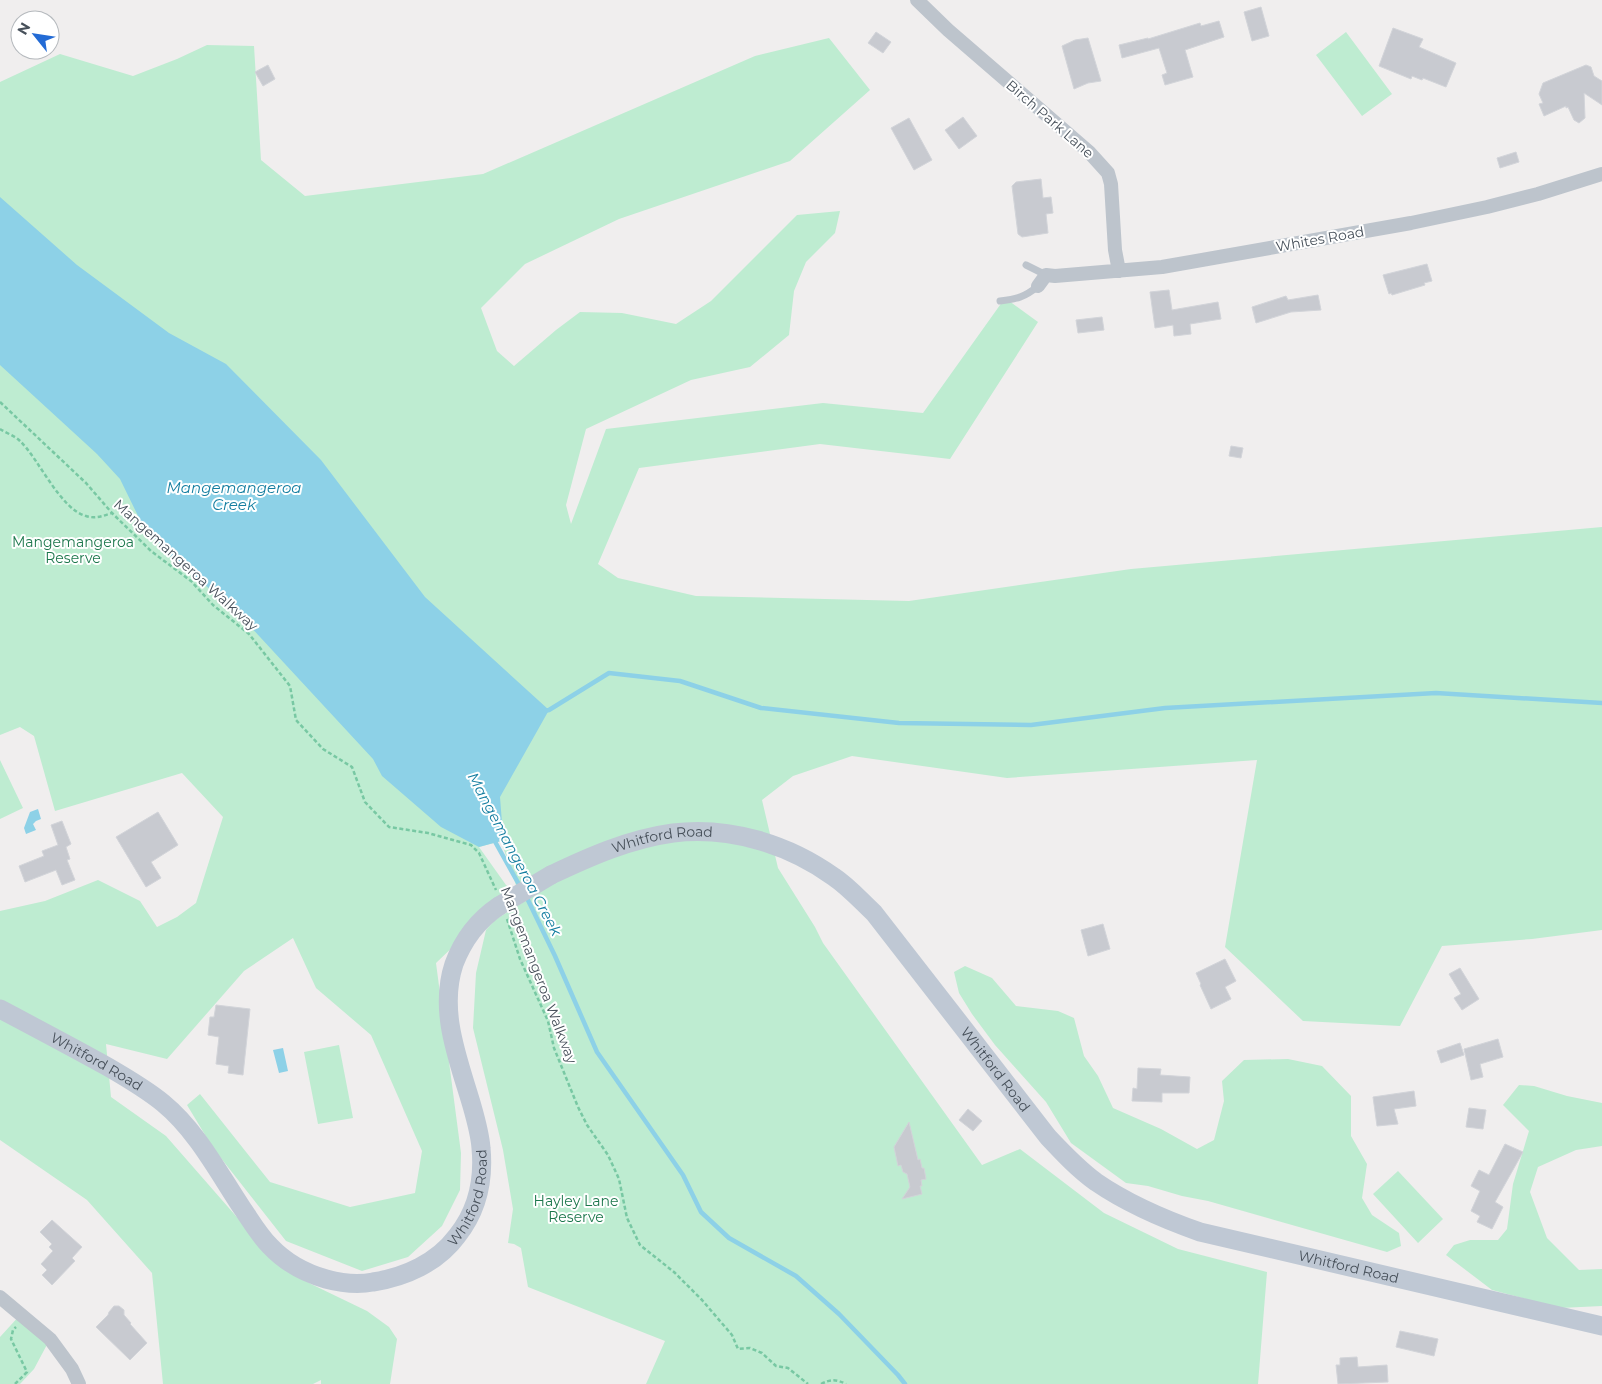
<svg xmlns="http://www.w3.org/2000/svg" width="1602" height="1384" font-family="Montserrat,sans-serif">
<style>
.green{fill:#beecd1}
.water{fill:#8dd1e7}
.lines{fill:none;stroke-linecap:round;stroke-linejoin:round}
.stream{stroke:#8dd1e7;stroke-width:4.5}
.building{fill:#c8cad0;stroke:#d2d4d9}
.path{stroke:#78c8a3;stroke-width:2.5;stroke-dasharray:4 2.5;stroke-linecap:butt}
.service{stroke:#bdc4cc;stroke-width:7}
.minor{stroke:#bdc4cc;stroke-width:14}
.secondary{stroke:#bfc8d4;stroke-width:19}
.secondary-bridge{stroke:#bfc8d4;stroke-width:19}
.labels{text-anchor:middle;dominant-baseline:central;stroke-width:4;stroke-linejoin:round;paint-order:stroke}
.street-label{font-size:14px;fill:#47505a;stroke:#fff}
.park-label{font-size:14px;fill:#1c774c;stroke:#fff}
.water-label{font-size:15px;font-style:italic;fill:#147ea0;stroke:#fff}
</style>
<rect width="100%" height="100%" fill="#f0eeee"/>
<path class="green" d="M1346 32 1392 94 1362 116 1316 55Z
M829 38 870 90 790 161 619 219 525 264 481 308 497 351 514 366 556 330 580 312 622 313 676 324 711 301 797 215 840 211 835 233 806 262 794 291 789 335 750 367 691 380 586 429 566 505 571 524 606 429 823 403 923 413 1005 298 1038 322 950 459 820 444 639 468 598 564 618 578 696 596 909 601 1131 569 1602 527V930L1532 939 1442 946 1400 1026 1303 1021 1225 947 1257 760 1007 778 852 756 793 776 762 800 778 868 815 927 823 943 982 1165 1020 1149 1104 1213 1178 1249 1267 1272 1258 1384H646L665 1341 528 1287 521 1248 514 1244 508 1243 513 1209 503 1150 473 1028 476 973 486 930 495 920 522 903 501 841 479 847 506 885 512 890 436 963 461 1153 460 1190 442 1226 408 1257 362 1271 286 1241 213 1148 187 1105 200 1094 270 1182 350 1207 415 1193 422 1151 371 1035 316 988 293 938 244 971 167 1059 106 1044 111 1097 166 1136 277 1263 311 1284 367 1311 389 1327 397 1339 390 1384H321V1380L313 1384H163L152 1273 87 1200 0 1140V911L45 901 98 880 140 901 157 927 177 917 196 903 223 817 182 773 55 811 34 736 20 727 0 735V82L60 54 133 76 177 59 207 45 254 46 261 160 305 196 483 174 755 56Z
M0 760 23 808 0 819Z
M965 966 992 978 1016 1006 1058 1011 1074 1018 1084 1056 1098 1076 1113 1108 1161 1129 1197 1149 1214 1140 1224 1101 1222 1081 1244 1060 1288 1059 1322 1066 1351 1096V1136L1367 1164 1362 1198 1372 1215 1399 1233 1401 1246 1387 1252 1208 1201 1182 1196 1148 1186 1126 1183 1071 1143 1046 1102 995 1045 972 1014 959 993 954 972Z
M339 1045 353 1118 318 1124 304 1052Z
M1519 1085 1534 1086 1567 1096 1602 1103V1146L1576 1150 1538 1167 1530 1192 1547 1238 1579 1270 1602 1269V1306L1560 1308 1492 1290 1446 1255 1454 1245 1470 1240H1498L1507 1229 1513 1184 1529 1131 1503 1105Z
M1398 1171 1443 1219 1418 1243 1373 1194Z
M21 1314 50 1339 34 1369 20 1384H0V1337Z"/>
<path class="water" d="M0 197 77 265 169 333 226 364 321 460 425 597 549 710 500 797 503 836 501 841 479 847 441 827 382 776 373 759 234 609 170 556 142 524 120 479 97 454 0 365Z
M38 809 41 819 36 821 33 824 36 830 26 834 24 828 30 812Z
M283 1048 288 1071 279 1073 273 1050Z"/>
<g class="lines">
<path class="stream" d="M544 711 549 710 609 673 680 681 761 708 899 723 1031 725 1165 708 1436 693 1602 703
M493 838 521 888
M526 896 555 956 597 1052 683 1175 701 1212 729 1238 796 1276 839 1314 898 1375 905 1384"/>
</g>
<path class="building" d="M1261 7 1269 36 1252 41 1244 12Z
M1219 21 1224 37 1185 50 1193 77 1165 85 1162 75 1167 73 1159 48 1122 58 1119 45 1148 38V39L1200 23 1201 26Z
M1393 28 1423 39 1419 47 1456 63 1446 87 1423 78 1422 80 1412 76 1411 79 1379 66Z
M876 32 891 42 883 53 868 43Z
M1088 38 1101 81 1088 83 1074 89 1062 46 1075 40Z
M268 65 275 79 263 86 255 72Z
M1586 65 1591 67 1594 76 1602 81V105L1584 93 1585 118 1579 123 1574 120 1568 107 1566 108V106L1544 116 1539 104 1543 103 1539 94 1543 83Z
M963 117 977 136 959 149 945 130Z
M909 118 932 160 914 170 891 128Z
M1516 152 1519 162 1500 168 1497 158Z
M1041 179 1043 198 1051 197 1053 213 1046 214 1048 233 1022 237 1018 234 1012 186 1016 182Z
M1427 264 1432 281 1424 283 1425 285 1392 295 1391 293 1389 294 1383 275Z
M1169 290 1172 310 1218 302 1221 319 1190 324 1191 334 1174 336 1173 325 1155 328 1150 292Z
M1318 295 1321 310 1291 312 1256 323 1252 307 1286 296 1288 300Z
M1102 317 1104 330 1078 333 1076 320Z
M1231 446 1243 448 1241 458 1229 456Z
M158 812 178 845 151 862 161 878 146 887 116 837Z
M62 821 71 844 66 847 70 859 67 860 75 880 62 885 56 870 25 882 19 866 44 856 42 851 58 845 51 825Z
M1103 924 1110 949 1088 956 1081 930Z
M1225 959 1236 981 1225 987 1231 999 1211 1009 1200 985 1201 984 1196 973Z
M1460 968 1479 999 1462 1010 1454 998 1461 994 1449 974Z
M216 1005 250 1009 243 1075 228 1073 229 1066 216 1064 219 1037 208 1035 210 1017H214Z
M1498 1039 1503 1057 1480 1064 1483 1077 1471 1080 1464 1049Z
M1460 1043 1464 1055 1441 1063 1437 1051Z
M1138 1068 1161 1069 1160 1075 1190 1077 1189 1093H1162V1102L1132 1101 1133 1088 1137 1089Z
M1414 1091 1416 1106 1394 1109 1398 1124 1377 1126 1373 1097Z
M1469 1108 1486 1110 1483 1129 1466 1127Z
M968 1109 982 1121 973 1131 959 1120Z
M909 1122 918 1160 920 1159 922 1168H924L926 1179 921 1180 922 1186H920L922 1194 902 1199 910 1187 907 1174 903 1172 901 1165 898 1166 894 1147Z
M1505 1144 1523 1152 1495 1202 1503 1207 1492 1229 1477 1222 1480 1216 1471 1211 1480 1191 1471 1186 1479 1170 1489 1175Z
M52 1220 82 1247 72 1258 75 1261 52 1285 42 1275 47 1270 41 1264 53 1251 49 1247 52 1244 40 1232Z
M114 1306H119L124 1310V1315L131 1323 130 1324 147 1343 130 1360 96 1327 108 1315 109 1312Z
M1400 1331 1438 1339 1434 1356 1396 1347Z
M1357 1357 1358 1367 1387 1365 1388 1382 1338 1384 1336 1365H1340V1358Z"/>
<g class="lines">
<path class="path" d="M0 402 86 483 112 513 151 551 191 581 213 605 249 634 290 686 296 720 323 749 352 767 365 802 389 827 428 833 471 845 479 853 496 890
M0 429C6 433 15 436 20 441 39 459 60 509 86 516 95 519 103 516 112 513
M507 919 520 959 548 1021 554 1048 578 1107 587 1125 608 1155 619 1179 627 1218 640 1245 674 1272 702 1300 732 1335 738 1349 750 1348 762 1353 776 1366 788 1368 808 1384
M15 1384 27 1372 11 1339 13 1330 16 1327
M821 1384C831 1379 836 1379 846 1384"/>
<path class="service" d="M1026 265 1046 275
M1000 301C1017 299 1025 297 1038 286"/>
<path class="minor" d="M917 0 948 30 1089 152 1108 173 1111 184 1115 250 1119 271
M1038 286 1046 275 1055 276 1162 267 1411 223 1487 207 1538 194 1602 174
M0 1297 50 1339 72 1369 79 1384"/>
<g class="secondary">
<path id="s1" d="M551 875C589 857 629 839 673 833 729 826 788 844 834 877 849 887 861 901 874 913L1048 1137C1063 1153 1078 1169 1096 1182 1128 1204 1163 1219 1200 1232L1602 1326"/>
<path id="s2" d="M0 1009C36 1028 72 1047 108 1067 127 1078 146 1089 163 1103 197 1131 218 1172 242 1208 251 1221 259 1235 270 1246 285 1262 305 1273 326 1279 341 1283 357 1285 373 1282 405 1277 437 1263 457 1236 477 1211 484 1180 481 1148 480 1134 476 1120 472 1106 459 1061 438 1012 454 964 463 940 478 920 499 906"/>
</g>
<path class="secondary-bridge" d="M499 906 551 875"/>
</g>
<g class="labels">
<g class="street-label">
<text transform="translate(1050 119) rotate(41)">Birch Park Lane</text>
<text transform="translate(1320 239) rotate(-10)">Whites Road</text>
<text transform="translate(186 565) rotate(42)">Mangemangeroa Walkway</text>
<text stroke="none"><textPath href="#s1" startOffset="118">Whitford Road</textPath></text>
<text transform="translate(539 975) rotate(69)">Mangemangeroa Walkway</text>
<text stroke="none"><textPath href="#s2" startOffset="110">Whitford Road</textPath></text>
<text stroke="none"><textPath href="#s1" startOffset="552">Whitford Road</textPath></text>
<text stroke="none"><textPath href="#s2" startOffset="620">Whitford Road</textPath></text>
<text stroke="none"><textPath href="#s1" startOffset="972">Whitford Road</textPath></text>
</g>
<g class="park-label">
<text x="73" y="542">Mangemangeroa<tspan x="73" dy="16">Reserve</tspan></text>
<text x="576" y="1201">Hayley Lane<tspan x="576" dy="16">Reserve</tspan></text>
</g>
<g class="water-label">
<text x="234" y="487">Mangemangeroa<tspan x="234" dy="17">Creek</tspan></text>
<text transform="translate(515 854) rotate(62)">Mangemangeroa Creek</text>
</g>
</g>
<g transform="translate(35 35) rotate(300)"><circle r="24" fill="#ffffff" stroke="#b5b9bd"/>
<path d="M0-4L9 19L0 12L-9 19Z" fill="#236bd5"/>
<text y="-8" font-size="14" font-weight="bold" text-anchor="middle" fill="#47505a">N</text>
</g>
</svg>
